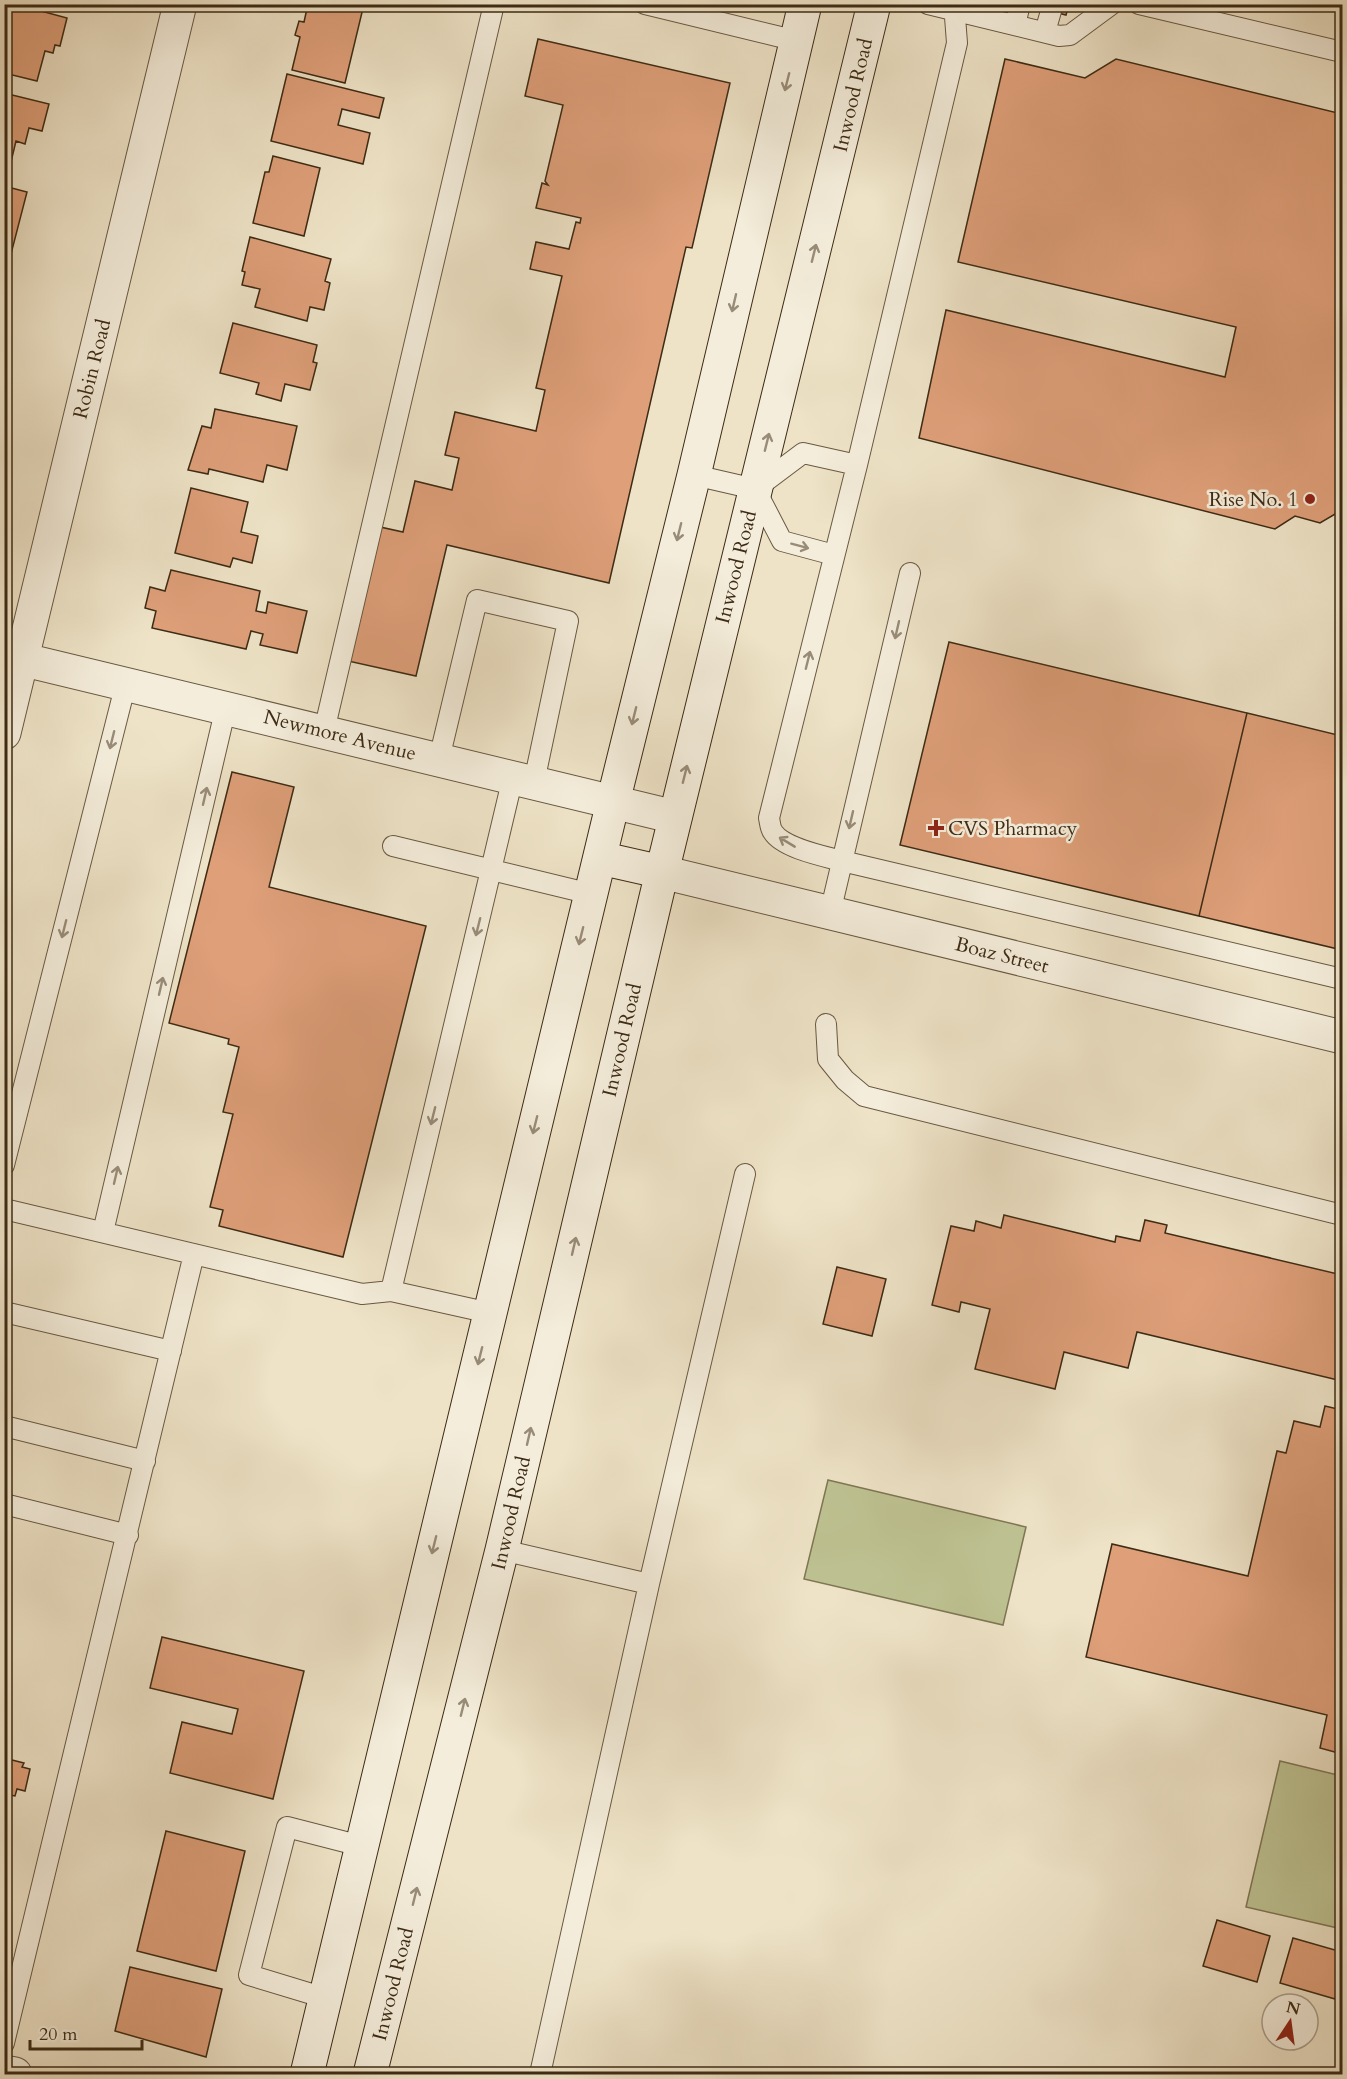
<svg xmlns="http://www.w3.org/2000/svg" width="1347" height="2079" font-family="Cardo,serif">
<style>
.green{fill:#bec292;stroke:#7e7654;stroke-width:1.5}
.building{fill:#de9f79;stroke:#3d2b15;stroke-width:1.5}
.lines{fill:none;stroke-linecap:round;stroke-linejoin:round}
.lane-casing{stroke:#695942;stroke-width:22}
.street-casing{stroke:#695942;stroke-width:35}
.secondary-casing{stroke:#3d2b15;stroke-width:35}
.lane{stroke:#f4eddb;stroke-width:20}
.street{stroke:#f4eddb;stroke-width:33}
.secondary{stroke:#f4eddb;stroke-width:33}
.oneway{stroke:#988c78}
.poi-dot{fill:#8f2418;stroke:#f4eddb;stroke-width:2}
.labels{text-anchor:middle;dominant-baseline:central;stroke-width:5;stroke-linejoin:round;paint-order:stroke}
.street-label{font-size:20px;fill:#3d2b15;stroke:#f4eddb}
.poi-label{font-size:20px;fill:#3d2b15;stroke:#f4eddb;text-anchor:end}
</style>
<rect width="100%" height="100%" fill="#eee3c7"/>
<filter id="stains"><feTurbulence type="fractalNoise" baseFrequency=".00333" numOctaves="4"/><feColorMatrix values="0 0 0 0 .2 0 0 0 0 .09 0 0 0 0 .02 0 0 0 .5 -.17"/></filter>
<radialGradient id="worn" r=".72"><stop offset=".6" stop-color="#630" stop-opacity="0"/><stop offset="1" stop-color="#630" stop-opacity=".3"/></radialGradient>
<path class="green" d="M828 1480 1026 1527 1003 1625 804 1579Z
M1280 1761 1342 1776V1929L1246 1907Z"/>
<path class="building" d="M4 4H15L67 18 60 46 55 45 53 53 45 51 37 81 4 73Z
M308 4H364L345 83 292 70 300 37 295 35 299 21 304 22Z
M1023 4H1069L1066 15Z
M538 39 730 83 692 248 686 247 609 583 447 545 416 676 348 661 380 527 403 532 415 481 452 490 459 458 445 455 455 412 536 431 545 390 536 388 562 276 530 269 536 242 569 249 576 222 580 223 581 218 536 208 542 183 548 185 545 181 563 105 525 96Z
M1005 59 1085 78 1116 59 1342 114V395L1340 405 1342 409V510L1320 523 1295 516 1275 529 919 438 946 310 1225 377 1236 327 958 262Z
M287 74 384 98 379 118 342 109 338 125 370 133 363 164 271 141Z
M4 93 49 104 42 131 29 128 25 144 16 141 10 166 4 165Z
M273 156 320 168 304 236 253 223 265 172H269Z
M4 186 27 192 11 254 4 253Z
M250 237 331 259 325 281 330 283 324 310 310 307 307 321 255 307 260 289 242 285 245 272 242 271Z
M233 323 317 345 313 362 317 363 310 390 285 384 281 401 256 394 259 383 220 373Z
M215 409 297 426 287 470 267 465 263 482 209 469 208 474 188 470 202 426 211 428Z
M191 488 248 502 241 532 258 536 252 563 233 558 230 567 175 553Z
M171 570 260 591 256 611 266 613 268 602 307 611 297 653 260 645 263 634 251 631 246 649 152 628 156 611 145 608 150 587 165 591Z
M949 642 1247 713 1199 916 900 845Z
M1247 713 1342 736V950L1199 916Z
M232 772 294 787 269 887 426 926 343 1257 219 1226 223 1210 210 1207 233 1114 223 1112 239 1047 228 1044 229 1039 169 1023Z
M1004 1215 1115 1242 1116 1236 1140 1241 1145 1220 1167 1225 1165 1233 1342 1275V1381L1137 1332 1128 1368 1064 1352 1055 1389 975 1369 990 1309 961 1302 959 1312 932 1305 951 1226 974 1231 976 1221 1001 1228Z
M837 1267 886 1279 872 1336 823 1324Z
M1325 1406 1342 1410V1754L1320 1748 1327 1715 1086 1657 1112 1544 1248 1576 1277 1451 1286 1453 1294 1421 1320 1427Z
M162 1637 304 1671 273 1799 170 1773 182 1722 232 1734 238 1709 150 1688Z
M4 1758 24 1763 22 1767 30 1769 25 1791 17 1789 15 1796 4 1794Z
M166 1831 245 1851 216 1971 137 1951Z
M1217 1920 1270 1936 1257 1982 1203 1966Z
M1293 1938 1342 1952V1972L1335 1999 1280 1983Z
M130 1967 222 1989 206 2057 115 2031Z"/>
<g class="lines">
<defs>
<path id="lane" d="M645 4 797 41
M928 4 1059 36 1070 35 1112 4
M954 4 957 43 857 465 769 818C770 822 770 828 773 832 783 848 823 856 842 861L1342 979
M1139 4 1342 52
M1015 25 1020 4
M1045 32 1051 11
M694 475 755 489 782 541 834 555
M755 489 803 453 857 465
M324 731 494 4
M439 759 477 600 568 621 534 782
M393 846 591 894
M830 913 910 573
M826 1024 828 1059 845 1080 864 1096 1342 1215
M4 1165 126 683
M4 1209 362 1294 391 1291 490 1313
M103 1232 226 707
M391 1291 513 777
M4 1312 171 1351
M4 1426 145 1461
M4 1504 128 1535
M502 1550 649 1584 540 2074
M649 1584 745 1174
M325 1998 249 1975 287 1827 361 1846
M4 2043 194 1254"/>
<path id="street" d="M4 655 675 817
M4 733 180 4
M662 872 1342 1037
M4 2072 15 2074"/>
<path id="secondary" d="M600 858 662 872
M307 2074 613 802 694 475 805 4
M370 2074 502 1550 662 872 874 4"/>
</defs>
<use href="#lane" class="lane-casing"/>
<use href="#street" class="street-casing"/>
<use href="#secondary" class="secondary-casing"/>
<use href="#lane" class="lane"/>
<use href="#street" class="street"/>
<use href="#secondary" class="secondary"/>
</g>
<defs><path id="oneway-shaft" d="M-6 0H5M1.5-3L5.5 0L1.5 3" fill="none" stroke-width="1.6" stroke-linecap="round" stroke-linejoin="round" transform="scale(1.5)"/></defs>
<g class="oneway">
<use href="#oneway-shaft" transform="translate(787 82) rotate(104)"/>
<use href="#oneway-shaft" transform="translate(814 253) rotate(-76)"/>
<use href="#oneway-shaft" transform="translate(734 303) rotate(103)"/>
<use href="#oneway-shaft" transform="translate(767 442) rotate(-76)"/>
<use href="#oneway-shaft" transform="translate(679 532) rotate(104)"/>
<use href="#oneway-shaft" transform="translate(800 546) rotate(15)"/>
<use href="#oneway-shaft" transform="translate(897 630) rotate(103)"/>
<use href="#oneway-shaft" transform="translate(808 660) rotate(-76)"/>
<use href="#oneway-shaft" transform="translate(634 716) rotate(104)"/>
<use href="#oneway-shaft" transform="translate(112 740) rotate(104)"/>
<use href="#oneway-shaft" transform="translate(685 774) rotate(-76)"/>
<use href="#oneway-shaft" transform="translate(205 796) rotate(-77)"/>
<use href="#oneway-shaft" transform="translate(851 820) rotate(103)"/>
<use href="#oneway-shaft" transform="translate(787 842) rotate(-149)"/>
<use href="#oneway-shaft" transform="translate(478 927) rotate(104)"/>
<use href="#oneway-shaft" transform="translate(64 929) rotate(104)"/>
<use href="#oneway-shaft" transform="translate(581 936) rotate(104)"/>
<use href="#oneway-shaft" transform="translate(161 986) rotate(-77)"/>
<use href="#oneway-shaft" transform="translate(433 1116) rotate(104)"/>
<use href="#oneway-shaft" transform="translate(535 1125) rotate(104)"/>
<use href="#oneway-shaft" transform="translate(116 1175) rotate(-77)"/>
<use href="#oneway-shaft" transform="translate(574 1246) rotate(-77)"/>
<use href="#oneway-shaft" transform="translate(480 1356) rotate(104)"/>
<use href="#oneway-shaft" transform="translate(529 1436) rotate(-77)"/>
<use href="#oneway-shaft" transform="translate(434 1545) rotate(104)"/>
<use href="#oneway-shaft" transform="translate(463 1707) rotate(-76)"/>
<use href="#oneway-shaft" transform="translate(415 1896) rotate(-76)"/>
</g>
<g class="poi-dot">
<circle cx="1310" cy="499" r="6"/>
<path d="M933 819h6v6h6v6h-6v6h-6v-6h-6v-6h6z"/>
</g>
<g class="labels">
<g class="street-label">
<text transform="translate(853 95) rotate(-77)">Inwood Road</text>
<text transform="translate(92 369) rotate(-76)">Robin Road</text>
<text transform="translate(736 567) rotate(-76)">Inwood Road</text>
<text transform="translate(340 735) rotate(14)">Newmore Avenue</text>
<text transform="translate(1002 955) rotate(14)">Boaz Street</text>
<text transform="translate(622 1040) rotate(-77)">Inwood Road</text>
<text transform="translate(511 1513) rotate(-77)">Inwood Road</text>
<text transform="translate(393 1984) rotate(-76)">Inwood Road</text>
</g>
<g class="poi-label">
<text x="1298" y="499">Rise No. 1</text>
<text x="948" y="828" text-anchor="start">CVS Pharmacy</text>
</g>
</g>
<rect width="1347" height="2079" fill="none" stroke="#eee3c7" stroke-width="24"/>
<rect x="6" y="6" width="1335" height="2067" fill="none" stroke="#3d2b15" stroke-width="3"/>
<rect x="12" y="12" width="1323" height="2055" fill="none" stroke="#3d2b15" stroke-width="1.5"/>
<g transform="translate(1290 2022) rotate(13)"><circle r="28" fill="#f4eddb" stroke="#ab9f8c" stroke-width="1.5"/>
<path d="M0-4.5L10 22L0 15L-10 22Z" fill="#8f2418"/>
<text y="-9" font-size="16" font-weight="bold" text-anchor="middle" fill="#3d2b15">N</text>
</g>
<path d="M30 2040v9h112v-9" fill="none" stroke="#3d2b15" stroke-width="3"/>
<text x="39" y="2040" font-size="18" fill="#3d2b15" stroke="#f4eddb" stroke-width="4.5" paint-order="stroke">20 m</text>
<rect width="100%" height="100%" filter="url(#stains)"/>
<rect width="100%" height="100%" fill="url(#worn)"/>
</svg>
